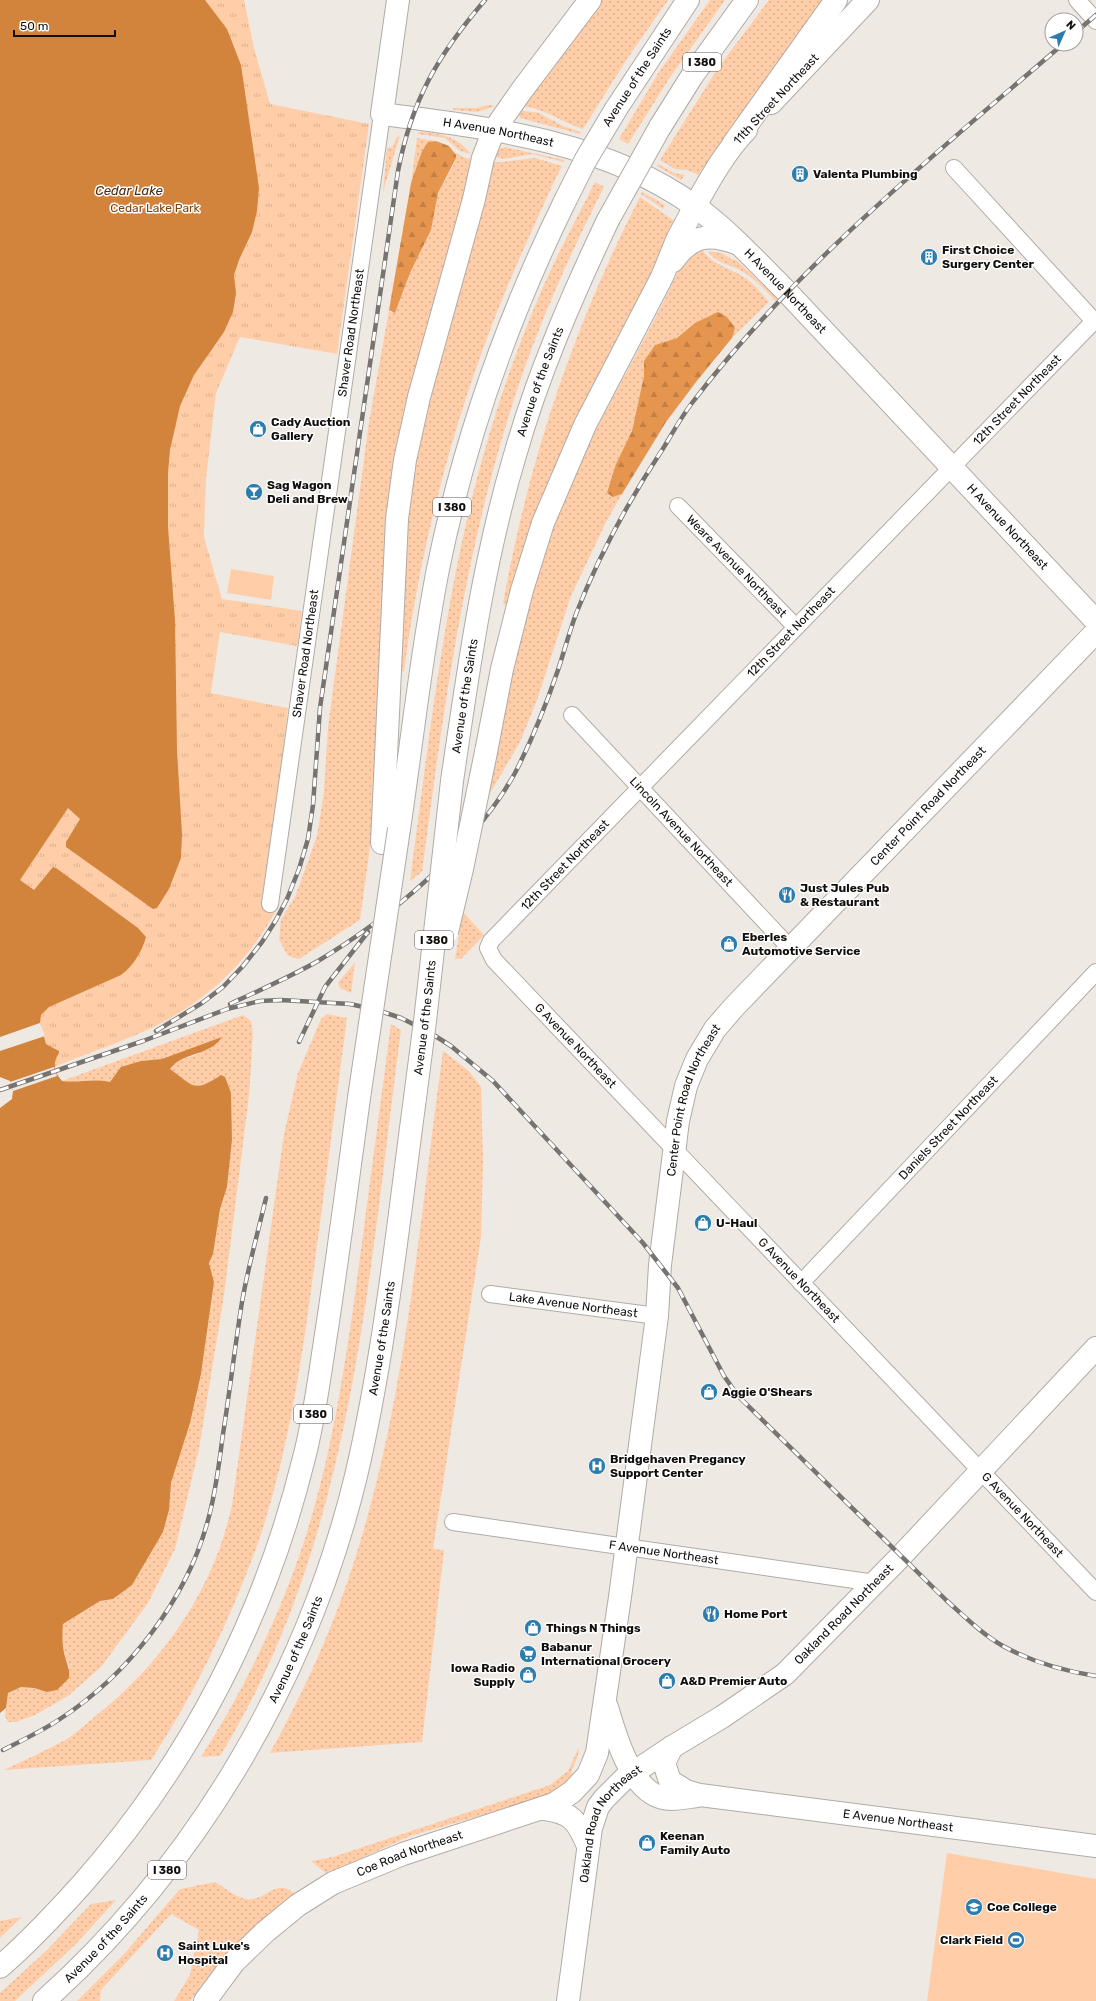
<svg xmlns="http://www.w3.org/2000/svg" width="1096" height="2001" font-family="Rubik,sans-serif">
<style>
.grass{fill:url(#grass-dots)}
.forest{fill:url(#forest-firs)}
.park{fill:url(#park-tufts)}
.garden{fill:#ffcea8}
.water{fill:#d3843c}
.pier{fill:#efe9e4}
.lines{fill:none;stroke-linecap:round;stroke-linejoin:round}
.street-casing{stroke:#b1aba6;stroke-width:18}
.secondary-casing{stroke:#b1aba6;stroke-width:24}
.highway-casing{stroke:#b1aba6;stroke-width:24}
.street{stroke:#fff;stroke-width:16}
.secondary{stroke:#fff;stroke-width:22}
.highway{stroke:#fff;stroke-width:22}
.rail-casing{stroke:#767370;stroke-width:4.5}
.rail{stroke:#fff;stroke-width:3;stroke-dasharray:9;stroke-linecap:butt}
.highway-bridge-casing{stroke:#b1aba6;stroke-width:24;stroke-linecap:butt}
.highway-bridge{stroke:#fff;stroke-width:22}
.labels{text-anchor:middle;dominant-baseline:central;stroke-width:3;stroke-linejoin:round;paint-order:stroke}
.shield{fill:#fff;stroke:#585756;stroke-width:1}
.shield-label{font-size:11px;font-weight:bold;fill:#110f0e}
.street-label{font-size:12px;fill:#110f0e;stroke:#fff}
.poi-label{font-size:12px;font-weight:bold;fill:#110f0e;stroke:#fff;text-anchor:start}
.park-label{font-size:12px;fill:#79450f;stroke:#fff}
.water-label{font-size:13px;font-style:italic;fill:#4c2c0e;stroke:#fff}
</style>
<defs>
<pattern id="grass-dots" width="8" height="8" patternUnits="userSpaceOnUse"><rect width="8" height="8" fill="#ffcea8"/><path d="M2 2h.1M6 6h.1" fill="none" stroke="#dab08f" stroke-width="1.8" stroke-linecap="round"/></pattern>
<pattern id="forest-firs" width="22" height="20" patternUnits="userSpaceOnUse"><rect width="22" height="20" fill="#e5954e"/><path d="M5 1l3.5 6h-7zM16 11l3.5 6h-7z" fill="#c37f43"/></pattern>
<pattern id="park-tufts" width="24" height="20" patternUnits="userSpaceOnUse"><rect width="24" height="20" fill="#ffcea8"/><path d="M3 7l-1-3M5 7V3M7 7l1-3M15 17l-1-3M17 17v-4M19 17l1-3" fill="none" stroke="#dab08f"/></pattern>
</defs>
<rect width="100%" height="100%" fill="#efe9e4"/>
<path class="grass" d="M598 0H668L627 59 583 129C562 122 545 109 523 106Z
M710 0H725L669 79 628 144 619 139 659 72Z
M769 0H827L700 172 702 175 701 176 687 170 675 169 660 160 718 68Z
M488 105 496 106 477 112 454 110 452 108H477Z
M518 110 539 113 563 126 581 132 580 134 520 118Z
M418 132C438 132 459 137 471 154L460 151 445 138 418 134Z
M400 135 383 192 387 148 393 147 396 138Z
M417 138 436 141 428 142 422 151 411 183Z
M505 147 565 160 564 162 532 154 504 159 492 156 496 150Z
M454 152 465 158 473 159 475 167 423 350 369 855 360 920 299 959 288 956 279 940 281 919 295 897 317 836 324 792 328 727 369 422 389 310 392 313 399 303 410 273 431 230 438 193 454 164 456 155Z
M535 158 562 166C550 189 540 213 529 237 466 375 424 520 404 671L399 673 401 586 414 457 493 162H502Z
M658 164 674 173 685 175 681 180 657 166Z
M595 182 604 187C566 262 531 341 507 422 462 568 442 721 422 872L410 881C427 755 441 627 471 502 491 420 519 337 555 261 568 234 582 208 595 182Z
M642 192 665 205 663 209 641 194Z
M640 197 680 225 660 256 611 355 509 606 503 604C528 462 574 325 640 197Z
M703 251C713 265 728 267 742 276 753 282 761 293 769 302L732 338 735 328 695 323 677 338 655 345 644 361V376L632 431 616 464 613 497 622 494 606 522 571 596 537 700 520 742 486 800C504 713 517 625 547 541 581 444 639 358 681 265L690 256Z
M708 251 722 253 731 259 736 260 778 298 775 301C766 291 757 281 745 273 734 265 715 264 708 251Z
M463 912 484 935 461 959H455Z
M355 962 351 993 340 988 338 983Z
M327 1014 347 1018C337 1094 327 1170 317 1246 304 1344 291 1445 259 1540 232 1616 196 1692 151 1760L4 1770C25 1760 47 1750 67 1739 78 1732 88 1722 98 1714 164 1661 214 1589 232 1505L284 1134 298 1073 321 1019Z
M243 1015 251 1021 253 1033 249 1096 224 1295 199 1449 175 1549 148 1603 101 1667 68 1696 35 1715 16 1722H8L5 1716 8 1693C12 1691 18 1687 22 1687 36 1686 42 1694 57 1690L70 1668C63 1654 61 1640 63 1624L100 1601 113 1599 132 1585 163 1532 169 1510 171 1483 190 1423 201 1374 214 1282 209 1263 213 1254 220 1209 227 1187 232 1140 231 1093 221 1075C193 1093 195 1087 170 1069L177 1061 201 1053 187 1051 162 1059 141 1061 110 1082C94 1078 79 1083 62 1081Z
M391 1024 401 1030C368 1276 354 1539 220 1756L201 1757C236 1703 265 1645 288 1586 325 1493 341 1393 355 1295 367 1205 379 1114 391 1024Z
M443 1051 469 1071 481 1087 483 1161 481 1237 433 1549 444 1550 422 1742 270 1753C300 1699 327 1641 347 1583 406 1412 418 1229 443 1051Z
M579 1747 578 1756 571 1772 574 1775 558 1790 541 1798 410 1836 327 1874 311 1861 333 1857 550 1785 568 1771Z
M215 1882C226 1888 239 1901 252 1899 269 1897 277 1878 295 1894 253 1924 220 1959 190 2001H174L190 1975 199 1930 171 1914 101 1990 100 2001H77L125 1953 180 1889Z
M116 1900 76 1944 15 2001H0V1993L45 1952 91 1904Z
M22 1917 0 1938V1921Z"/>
<path class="forest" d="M436 141 449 146 456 155V158L438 193 431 230 410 273 395 313 389 310 411 183 422 151 428 142Z
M718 312 727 317 735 328 732 338 696 382 666 422 622 494 613 497 607 493 616 464 632 431 644 376V361L655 345 677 338 695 323Z"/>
<path class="park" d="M0 0H244L254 48 270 104 369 124 337 354 240 337 216 393 206 479 204 537 222 599 302 611 297 646 220 632 211 693 288 708 264 903 279 905C249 962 206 1003 147 1030 117 1044 85 1054 54 1067L55 1048 48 1046 0 1060Z"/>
<path class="garden" d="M231 569 274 576 271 600 227 593Z
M947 1853 1096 1879V2001H927Z"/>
<path class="water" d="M0 0H205L227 29 241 65 259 188 257 211 252 232 239 260 234 275 236 293 233 312 224 332 194 375 185 395 180 406 170 450 168 473V527L175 620 177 750 182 834 181 858 169 889 157 908 153 909 66 847V842L80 819 68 808 20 880 34 890 53 867 56 868 138 928 146 937C142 952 133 966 121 975L49 1007 41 1015 40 1023 46 1044 59 1051V1053C52 1064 54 1072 62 1081 79 1083 94 1078 110 1082L121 1067 141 1061 162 1059 222 1037C212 1053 190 1053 177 1062 174 1064 172 1067 170 1069 195 1087 193 1093 221 1075L225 1077 231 1093 232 1140 227 1187 220 1209 213 1254 209 1263 214 1282 201 1374 190 1423 171 1483 169 1510 163 1532 132 1585 113 1599 100 1601 63 1624C62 1636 62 1648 66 1660 68 1667 70 1670 69 1678L57 1690 47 1692 34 1688 21 1687 8 1693 6 1708 0 1713V1108L12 1099 13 1091 10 1081 0 1077Z"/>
<path class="pier" d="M40 1023 45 1036 0 1051V1037Z
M54 1067 57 1076 13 1091 10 1082Z"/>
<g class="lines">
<defs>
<g id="street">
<path d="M1077 0 1096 21"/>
<path d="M954 168 1094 321"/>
<path id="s1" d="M1096 319 491 941 488 948 494 960 1096 1592"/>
<path id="s2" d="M678 506 796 627"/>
<path id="s3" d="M572 715 790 948"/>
<path id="s4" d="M270 904 382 114"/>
<path id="s5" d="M801 1283 1096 972"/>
<path id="s6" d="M490 1294 657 1316"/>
<path id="s7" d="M453 1522 875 1583"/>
</g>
<g id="secondary">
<path id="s8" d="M398 0 382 114C491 128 605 141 696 207 730 232 758 263 787 292L1096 621"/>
<path d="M771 103 868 0"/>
<path d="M695 206C710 179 725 152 746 130"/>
<path d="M607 1707C615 1735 631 1791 663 1798 674 1801 687 1797 697 1796"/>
<path id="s9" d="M672 1747 664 1763 670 1781 686 1791 700 1795 1096 1846"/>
<path d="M544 1809C572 1812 578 1822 588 1846"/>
<path id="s10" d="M205 2001 234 1962 265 1932 298 1905 333 1883 403 1854 554 1804 572 1792 588 1775 597 1753 620 1597 657 1316 660 1265 678 1121 686 1086 697 1059 715 1029 734 1007 1096 632"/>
<path id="s11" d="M568 2001 591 1828 598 1807 604 1799 624 1779 672 1747 722 1717 785 1674 901 1556 1096 1348"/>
</g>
<g id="highway">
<path d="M616 109 688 0"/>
<path d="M660 127 692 76 747 0"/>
<path d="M734 143 836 0"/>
<path d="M673 261C692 234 710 233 739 244"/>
<path d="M486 752 502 669 522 590 543 523 585 425 662 277 677 240 695 206"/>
<path id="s12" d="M452 781C468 672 483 562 515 455 538 374 572 296 608 220"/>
<path d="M399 829C412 742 421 655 438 569 464 441 507 319 565 201"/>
<path d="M382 843 397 519 405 460 419 397 474 199 483 158 494 130 522 90 590 0"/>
<path d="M0 1967C30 1941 57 1912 83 1883 191 1761 265 1616 304 1458 315 1416 320 1372 327 1328 339 1249 349 1170 360 1091"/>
<path id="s13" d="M44 2001C198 1863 307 1677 356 1476 385 1352 398 1224 415 1098"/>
</g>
</defs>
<use href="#street" class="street-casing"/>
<use href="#secondary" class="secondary-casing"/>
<use href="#highway" class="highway-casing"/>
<use href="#street" class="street"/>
<use href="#secondary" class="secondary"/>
<use href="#highway" class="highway"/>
<defs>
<path id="rail" d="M1076 32 1096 15
M230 1004C260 990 290 977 318 961 390 918 474 847 515 773 532 740 546 705 558 670 564 652 569 633 576 614 599 555 629 500 664 447 673 432 682 416 692 403 797 265 933 156 1063 44
M156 1031 202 1003 223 987 243 966 262 942 276 920 287 899 299 869 308 839 313 805 320 708 398 171C412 99 438 55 485 0
M299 1042 325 987 368 932
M0 1090 143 1041 227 1009 260 1001 281 1000 350 1004 377 1010 401 1018 429 1032 451 1046 493 1081 643 1243 678 1288 724 1376 739 1397 946 1600C964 1616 982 1634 1003 1646 1032 1662 1064 1671 1096 1676
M3 1750C23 1740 42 1731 60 1719 129 1674 187 1599 208 1520 216 1492 219 1463 223 1434 230 1390 235 1346 242 1302 248 1267 258 1232 266 1198"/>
</defs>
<use href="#rail" class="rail-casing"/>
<use href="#rail" class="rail"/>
<defs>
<g id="highway-bridge">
<path d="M565 201 585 161 616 109"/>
<path d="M608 220 660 127"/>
<path d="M447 932 462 869 486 752"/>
<path d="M360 1091 399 829"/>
<path id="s14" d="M415 1098 425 1021 452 781"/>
</g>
</defs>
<use href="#highway-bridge" class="highway-bridge-casing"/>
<use href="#highway-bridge" class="highway-bridge"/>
</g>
<defs>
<symbol id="building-disc" viewBox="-11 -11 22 22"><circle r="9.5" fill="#2c7cae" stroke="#fff"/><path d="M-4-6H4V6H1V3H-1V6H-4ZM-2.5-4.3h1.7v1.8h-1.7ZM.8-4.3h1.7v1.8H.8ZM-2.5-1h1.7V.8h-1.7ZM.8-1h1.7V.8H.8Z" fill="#fff"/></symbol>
<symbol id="shop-disc" viewBox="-11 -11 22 22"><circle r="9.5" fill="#2c7cae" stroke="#fff"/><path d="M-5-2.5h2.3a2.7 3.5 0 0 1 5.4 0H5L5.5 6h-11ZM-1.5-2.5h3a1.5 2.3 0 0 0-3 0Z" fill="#fff"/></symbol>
<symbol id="bar-disc" viewBox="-11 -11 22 22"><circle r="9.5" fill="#2c7cae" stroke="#fff"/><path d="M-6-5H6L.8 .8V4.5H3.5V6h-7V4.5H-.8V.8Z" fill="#fff"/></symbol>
<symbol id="restaurant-disc" viewBox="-11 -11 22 22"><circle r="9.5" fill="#2c7cae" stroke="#fff"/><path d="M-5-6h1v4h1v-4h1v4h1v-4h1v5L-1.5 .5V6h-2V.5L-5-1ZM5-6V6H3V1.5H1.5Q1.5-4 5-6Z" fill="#fff"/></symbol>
<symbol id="hospital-disc" viewBox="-11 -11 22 22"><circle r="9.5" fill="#2c7cae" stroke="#fff"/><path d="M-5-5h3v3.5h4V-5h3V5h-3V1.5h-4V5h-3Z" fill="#fff"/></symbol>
<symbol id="supermarket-disc" viewBox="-11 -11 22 22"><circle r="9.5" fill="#2c7cae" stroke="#fff"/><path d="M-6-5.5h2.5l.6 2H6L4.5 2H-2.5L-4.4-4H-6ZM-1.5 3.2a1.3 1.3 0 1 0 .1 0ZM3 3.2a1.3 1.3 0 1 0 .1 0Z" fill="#fff"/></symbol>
<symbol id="university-disc" viewBox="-11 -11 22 22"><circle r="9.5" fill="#2c7cae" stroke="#fff"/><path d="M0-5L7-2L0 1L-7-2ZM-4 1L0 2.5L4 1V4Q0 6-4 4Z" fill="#fff"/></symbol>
<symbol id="stadium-disc" viewBox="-11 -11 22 22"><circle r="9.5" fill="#2c7cae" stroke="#fff"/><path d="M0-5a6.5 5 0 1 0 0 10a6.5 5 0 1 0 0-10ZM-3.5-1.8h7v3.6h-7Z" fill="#fff"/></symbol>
</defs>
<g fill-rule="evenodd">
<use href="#building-disc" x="790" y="164" width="20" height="20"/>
<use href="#building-disc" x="919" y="247" width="20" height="20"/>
<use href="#shop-disc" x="248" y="419" width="20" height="20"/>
<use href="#bar-disc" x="244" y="482" width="20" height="20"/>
<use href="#restaurant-disc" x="777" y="885" width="20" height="20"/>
<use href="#shop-disc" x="719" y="934" width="20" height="20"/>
<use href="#shop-disc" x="693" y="1213" width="20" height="20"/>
<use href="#shop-disc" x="699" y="1382" width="20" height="20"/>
<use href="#hospital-disc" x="587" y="1456" width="20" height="20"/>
<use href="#restaurant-disc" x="701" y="1604" width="20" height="20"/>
<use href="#shop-disc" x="523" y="1618" width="20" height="20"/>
<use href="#supermarket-disc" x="518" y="1644" width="20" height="20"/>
<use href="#shop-disc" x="518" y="1665" width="20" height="20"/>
<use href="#shop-disc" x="657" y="1671" width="20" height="20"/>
<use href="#shop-disc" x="637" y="1833" width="20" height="20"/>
<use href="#university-disc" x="964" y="1897" width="20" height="20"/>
<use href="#stadium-disc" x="1006" y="1930" width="20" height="20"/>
<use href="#hospital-disc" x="155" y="1943" width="20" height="20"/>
</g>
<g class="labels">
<g class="shield">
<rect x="683" y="53" width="38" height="18" rx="3"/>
<rect x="433" y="498" width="38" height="18" rx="3"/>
<rect x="415" y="931" width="38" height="18" rx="3"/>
<rect x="294" y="1405" width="38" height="18" rx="3"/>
<rect x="148" y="1861" width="38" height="18" rx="3"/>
</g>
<g class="shield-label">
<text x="702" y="62">I 380</text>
<text x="452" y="507">I 380</text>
<text x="434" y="940">I 380</text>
<text x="313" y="1414">I 380</text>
<text x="167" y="1870">I 380</text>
</g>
<g class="street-label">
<text transform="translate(637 77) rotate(-57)">Avenue of the Saints</text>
<text transform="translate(776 99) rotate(-47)">11th Street Northeast</text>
<text stroke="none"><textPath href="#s8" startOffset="233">H Avenue Northeast</textPath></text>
<text stroke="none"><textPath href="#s8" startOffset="569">H Avenue Northeast</textPath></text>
<text stroke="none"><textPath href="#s4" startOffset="577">Shaver Road Northeast</textPath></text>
<text stroke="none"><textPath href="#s12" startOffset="410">Avenue of the Saints</textPath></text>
<text transform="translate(1017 400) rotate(-46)">12th Street Northeast</text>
<text stroke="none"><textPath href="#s8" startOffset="893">H Avenue Northeast</textPath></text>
<text stroke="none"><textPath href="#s2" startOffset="84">Weare Avenue Northeast</textPath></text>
<text transform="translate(791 632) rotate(-46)">12th Street Northeast</text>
<text stroke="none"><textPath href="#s4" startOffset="253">Shaver Road Northeast</textPath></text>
<text stroke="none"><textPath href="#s12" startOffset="86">Avenue of the Saints</textPath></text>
<text stroke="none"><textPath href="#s10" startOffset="1525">Center Point Road Northeast</textPath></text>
<text stroke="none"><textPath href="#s3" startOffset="160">Lincoln Avenue Northeast</textPath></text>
<text transform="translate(565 865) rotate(-46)">12th Street Northeast</text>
<text stroke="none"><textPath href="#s14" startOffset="81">Avenue of the Saints</textPath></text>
<text stroke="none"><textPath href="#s1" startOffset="1007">G Avenue Northeast</textPath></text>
<text stroke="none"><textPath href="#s10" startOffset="1141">Center Point Road Northeast</textPath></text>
<text stroke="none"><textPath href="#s5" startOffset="214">Daniels Street Northeast</textPath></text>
<text stroke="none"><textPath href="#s1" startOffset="1331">G Avenue Northeast</textPath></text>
<text stroke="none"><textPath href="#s6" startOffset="84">Lake Avenue Northeast</textPath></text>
<text stroke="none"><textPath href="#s13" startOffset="760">Avenue of the Saints</textPath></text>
<text stroke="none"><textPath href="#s1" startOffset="1655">G Avenue Northeast</textPath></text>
<text stroke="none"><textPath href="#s7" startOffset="213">F Avenue Northeast</textPath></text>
<text stroke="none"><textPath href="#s11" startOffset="511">Oakland Road Northeast</textPath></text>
<text stroke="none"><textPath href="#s13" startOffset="436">Avenue of the Saints</textPath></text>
<text stroke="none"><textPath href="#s9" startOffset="270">E Avenue Northeast</textPath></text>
<text stroke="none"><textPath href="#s11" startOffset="187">Oakland Road Northeast</textPath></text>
<text stroke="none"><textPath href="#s10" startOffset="258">Coe Road Northeast</textPath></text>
<text stroke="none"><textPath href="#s13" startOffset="88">Avenue of the Saints</textPath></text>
</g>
<g class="poi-label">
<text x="813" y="174">Valenta Plumbing</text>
<text x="942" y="250">First Choice<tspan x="942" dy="14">Surgery Center</tspan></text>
<text x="271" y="422">Cady Auction<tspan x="271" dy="14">Gallery</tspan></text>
<text x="267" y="485">Sag Wagon<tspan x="267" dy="14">Deli and Brew</tspan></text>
<text x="800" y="888">Just Jules Pub<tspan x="800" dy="14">&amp; Restaurant</tspan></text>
<text x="742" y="937">Eberles<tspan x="742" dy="14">Automotive Service</tspan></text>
<text x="716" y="1223">U-Haul</text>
<text x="722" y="1392">Aggie O'Shears</text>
<text x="610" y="1459">Bridgehaven Pregancy<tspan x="610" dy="14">Support Center</tspan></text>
<text x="724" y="1614">Home Port</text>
<text x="546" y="1628">Things N Things</text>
<text x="541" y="1647">Babanur<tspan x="541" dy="14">International Grocery</tspan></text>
<text x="515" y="1668" text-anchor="end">Iowa Radio<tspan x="515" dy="14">Supply</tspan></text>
<text x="680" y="1681">A&amp;D Premier Auto</text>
<text x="660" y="1836">Keenan<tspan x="660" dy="14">Family Auto</tspan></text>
<text x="987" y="1907">Coe College</text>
<text x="1003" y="1940" text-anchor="end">Clark Field</text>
<text x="178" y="1946">Saint Luke's<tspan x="178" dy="14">Hospital</tspan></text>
</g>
<g class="park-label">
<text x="155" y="208">Cedar Lake Park</text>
</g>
<g class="water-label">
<text x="129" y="190">Cedar Lake</text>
</g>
</g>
<g transform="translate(1064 32) rotate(45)"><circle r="19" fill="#ffffff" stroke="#a09f9f"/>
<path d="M0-3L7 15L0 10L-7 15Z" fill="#2c7cae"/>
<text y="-6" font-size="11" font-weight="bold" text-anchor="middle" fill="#110f0e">N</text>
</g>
<path d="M14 30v6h101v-6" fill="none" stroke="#110f0e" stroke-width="2"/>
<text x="20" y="30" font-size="12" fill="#110f0e" stroke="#ffffff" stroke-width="3" paint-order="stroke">50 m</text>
</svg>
